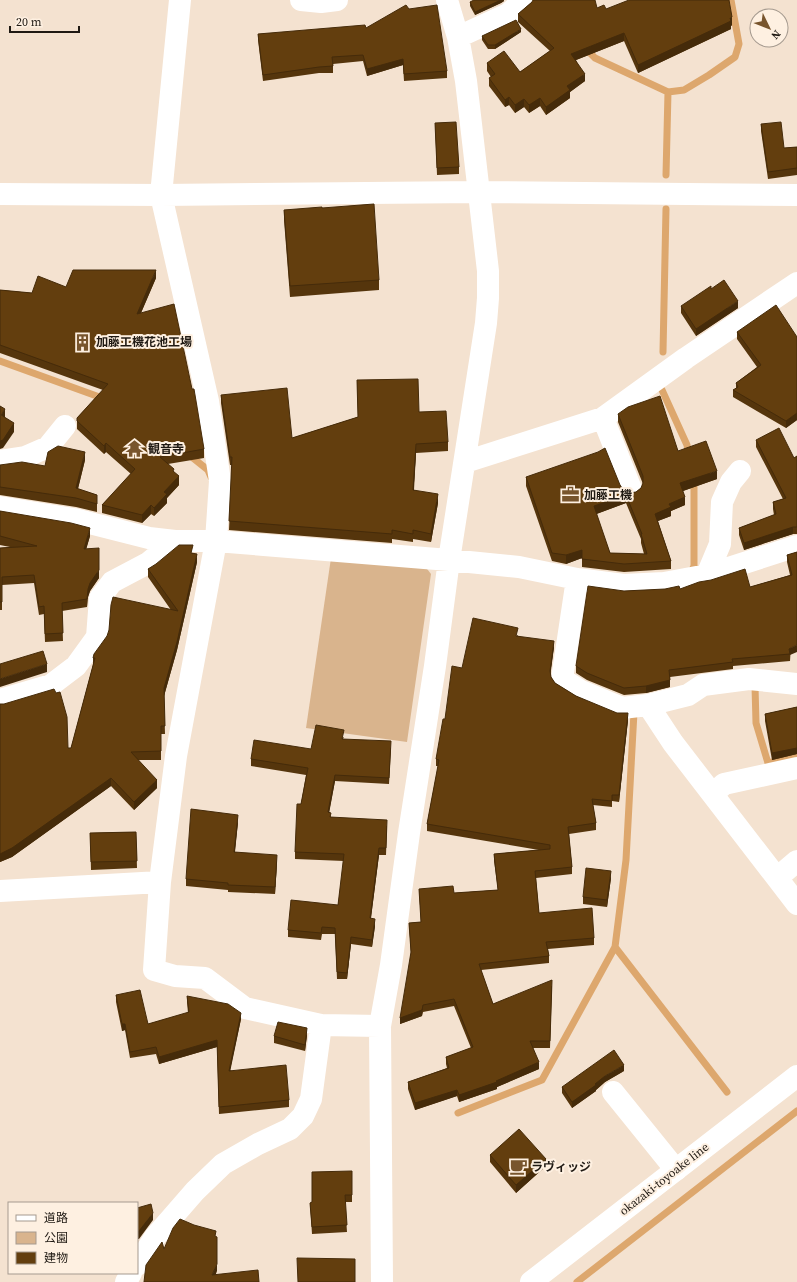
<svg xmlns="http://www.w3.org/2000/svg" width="797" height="1282" font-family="'Source Serif 4','Noto Sans JP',serif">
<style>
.green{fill:#d9b48d}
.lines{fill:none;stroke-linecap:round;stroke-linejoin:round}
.stream{stroke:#dda76d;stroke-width:7}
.minor{stroke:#fff;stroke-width:22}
.major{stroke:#fff;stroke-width:22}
.wall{fill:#55350c;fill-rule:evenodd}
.shaded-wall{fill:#452b0a}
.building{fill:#633e0e;stroke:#452b0a;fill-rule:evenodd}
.labels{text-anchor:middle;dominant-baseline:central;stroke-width:4;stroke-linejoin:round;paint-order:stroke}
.poi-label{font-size:12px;font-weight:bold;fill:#1f1913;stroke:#fef0e1;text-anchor:start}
.street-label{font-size:12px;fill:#1f1913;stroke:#fef0e1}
</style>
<rect width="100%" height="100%" fill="#f4e2d0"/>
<path class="green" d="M331 558 424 565 431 574 407 742 306 728Z"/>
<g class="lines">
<path class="stream" d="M585 48 595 58 668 92 666 175
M668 92 684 90 709 75 735 57 739 44 731 0
M663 352 666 209
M0 361 105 399
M662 390 687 445 689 456
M188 454 208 470 211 477
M690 574 694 566V477
M752 686H755L756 723 768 763 797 757
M615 947 727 1092
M458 1113 542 1080 615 947 626 860 634 712
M577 1282 797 1111"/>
<path class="minor" d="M180 0 161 195 208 401 220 481 216 541 176 756 160 882 154 970 175 976 205 978 245 1008 321 1025 380 1026
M301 0 321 2 337 0
M458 37 508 14 524 0
M0 194 161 195 479 192 797 195
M603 418 631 489
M0 461 25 457 48 447 65 426
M465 462 603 418 686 358 797 283
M0 507 74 519 149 538 175 541H216L449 560 519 567 577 579 624 585 664 583 707 575 797 546
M707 575 720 544 722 502 731 482 740 471
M577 579 562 679 581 691 622 708 648 705 688 695 703 685 749 679 797 684
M0 700 51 685 76 666 97 637 100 598 112 582 148 563 175 541
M648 705 673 743 797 904
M713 794 724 784 797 768
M777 878 797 861
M0 891 160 882
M613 1092 676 1170
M137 1265 155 1237 195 1191 223 1164 258 1144 290 1129 303 1116 311 1099 321 1025
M126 1282 131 1273
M382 1282 380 1026 391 965 409 833 435 666 449 560 486 323 488 298V271L466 81 458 37 447 0"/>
<path class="major" d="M531 1282 797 1076"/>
</g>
<path class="wall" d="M504 0V1L501 3 475 15 470 6V2Z
M532 2 606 9 732 25 731 26V29L638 73 624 41 576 60 585 81 570 92V98L546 115 540 106 529 113 524 107 515 113 509 105 505 107 489 86V78L491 77 487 71V63L520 72 550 51 518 22V14Z
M366 28 447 71V78L404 81 403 65 367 76 363 61 333 64V73H319L263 81 258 40V34Z
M521 32 495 49H488L482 40V36Z
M435 123 459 167V174L437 175Z
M761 124 784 148 797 147V175L768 179 761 131Z
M322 208 379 280V290L290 297 284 220V210Z
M156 278 141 313 204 449V458L168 464 174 472 179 485 167 498V503L154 516 151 514 142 523 102 513V505L131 474 106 452 104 454 77 429V418L103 390 0 353V290L32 293 66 287Z
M681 306 738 308 696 336 681 313Z
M737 332 797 337V420L786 428 733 397V390L736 389V383L757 367 737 339Z
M357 380 419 412 448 442V451L416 453 414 490 438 503 431 542 413 539V542L392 539V543L229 530 232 465H230L221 403V395L292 438 358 417Z
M618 414 678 451 717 479 683 491 685 505 671 511V516L658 521 671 561V569L624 572 582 567V558L566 564 552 561 526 486V477L620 485 624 491 629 493 636 492 641 488 643 484 618 422ZM626 503 641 539V543L644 554 610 553 596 514Z
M756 440 794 458 797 456V534H793L744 550 739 535V528L774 515 773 509V502L783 499 756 447Z
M85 460 78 489 97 495V512L76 507 0 495V465L45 466Z
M0 511 90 536 86 549 99 578 90 591 88 597 87 607 62 611 63 641 45 642 44 614 39 615 34 583 2 585V610H0V548L10 547 0 545Z
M797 552 790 661 733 666V669L670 677V687L646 693 624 695 587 680 576 673V666L624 591 680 589 750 587 790 575 787 562V555Z
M193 553 197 562 177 650 164 696 165 734H161V760H138L157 788 134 810 111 786 12 857 0 862V704L68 748H71L93 665V658L171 610 148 577V569Z
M518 635V636L554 647 550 674 551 677 555 683 576 696 628 720 619 802 612 801V807L593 805 596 823V830L569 834 572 867V874L536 878 539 913 594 938V945L548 949 549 956V963L481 970 493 1004 552 986 550 1048H533L539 1069 497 1087V1089L459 1102 457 1096 415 1110 408 1089V1082L447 1068 446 1064V1057L471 1048 454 1006 423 1012 422 1016 400 1024 411 954 409 923 421 922 419 889 454 893 498 890 494 861V854L539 850 427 831V824L438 766H436V759L445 719 462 668Z
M797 707V754L772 760 765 721V714Z
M344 737 343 739 391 748 389 784 335 781 329 812 331 817 387 826 386 855H379L371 918 375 926 372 947 351 944 347 979H337L335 934H322L321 940 288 937V930L338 905 344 861 295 859V852L301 804 306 775 251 766V759L311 749Z
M238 822 235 852 277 862 275 894 228 892V890L186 886V879Z
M136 832 137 868 91 870 90 833Z
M611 878 607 907 583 904V897Z
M116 995 148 1024 188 1013 187 1002V996L241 1019 230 1070 289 1100V1107L219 1114 217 1047 159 1064 156 1054 130 1058 125 1030 122 1031 116 1002Z
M307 1035 305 1051 274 1043V1036Z
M624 1071 605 1082 596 1090V1091L572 1108 562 1093V1087Z
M490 1155 546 1166 516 1193 490 1162Z
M352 1171V1202H345L347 1232 312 1234 310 1203 312 1202Z"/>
<path class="shaded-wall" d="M501 0H504V1L501 3 475 15V12Z
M732 17V25L731 26V29L638 73V65Z
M521 29V32L495 49V45Z
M624 33V41L571 62V54Z
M403 59V65L367 76V69Z
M585 74V81L570 92V98L546 115V107L567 86Z
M509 97V105L505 107V100Z
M540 98V106L529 113V105Z
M524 99V107L515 113V105Z
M156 270V278L137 322V314Z
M738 301V308L696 336V329Z
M5 409V418L1 415Z
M797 413V420L786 428V421Z
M14 423V432L3 448 0 449V441Z
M106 443V452L104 454V446Z
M416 444V453L413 498V490Z
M85 452V460L76 496V488Z
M717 471V479L680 492V483Z
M179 476V485L167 498V503L154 516V508L164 492Z
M438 494V503L431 542V534Z
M626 495V503L594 515V506Z
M685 497V505L671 511V516L655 522V514L669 504Z
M151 505V514L142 523V515Z
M793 527V534L744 550V543Z
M90 528V536L84 557V549Z
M582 550V558L566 564V555Z
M197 554V562L177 650 164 696V688Z
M99 570V578L90 591 88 597 87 607 88 589 90 583Z
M554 641V647L550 678V671Z
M797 645V652L790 655 789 649Z
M47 664V672L0 687V679Z
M670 680V687L646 693V686Z
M628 713V720L619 802V795Z
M797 748V754L772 760V753Z
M335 775V781L328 819V812Z
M111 778V786L12 857 0 862V854Z
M157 780V788L134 810V802Z
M238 815V822L234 859V852Z
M379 848V855L370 925V918Z
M277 855V862L275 894V887Z
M611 871V878L607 907V900Z
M375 919V926L372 947V940Z
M351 937V944L347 979V973Z
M423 1005 422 1016 400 1024V1018Z
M241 1013V1019L229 1077V1071Z
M122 1024H125V1030L122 1031Z
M307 1028V1035L305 1051V1045Z
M217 1040V1047L159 1064V1057Z
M539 1062V1069L497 1087V1089L459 1102V1095L496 1081Z
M624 1065V1071L605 1082 596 1090V1091L572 1108V1102L605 1076Z
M457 1090V1096L415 1110V1103Z
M546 1159V1166L516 1193V1185Z
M153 1213V1220L139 1239H137V1232Z
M217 1264V1271L213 1282 212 1275Z"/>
<path class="building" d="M474 0H501L475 12 470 2Z
M533 0H595L597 8 604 5 606 9 629 0H729L732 17 730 18 731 21 638 65 624 33 571 54 585 74 567 86 570 90 546 107 540 98 529 105 524 99 515 105 509 97 505 100 489 78 495 74 487 63 504 51 520 72 554 48 518 14 532 2Z
M406 5 409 9 437 5 447 71 404 74 403 59 367 69 363 55 332 57 333 66 319 67 263 75 258 34 365 25 366 28Z
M516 20 521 29 495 45H488L482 36Z
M456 122 459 167 437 168 435 123Z
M781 122 784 148 797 147V168L768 172 761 124Z
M374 204 379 280 290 286 284 210 322 207V208Z
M73 270H156L137 314 174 304 192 389H194L204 449 160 457 174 469 173 471 179 476 164 492 167 494 154 508 151 505 142 515 102 505 135 469 106 443 104 446 77 421V418L108 384 0 345V290L32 293 38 276 66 287Z
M724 280 738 301 696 329 681 306 711 286V289Z
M776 305 797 337V413L786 421 733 390 738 387 736 383 761 365 737 332Z
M418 379 419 412 446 411 448 442 416 444 413 490 438 494 431 534 413 530V534L392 530V534L229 521 232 457H230L221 395 287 388 292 438 358 417 357 380Z
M660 396 678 451 706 441 717 471 680 483 685 497 669 504 671 507 655 514 671 561 624 564 582 559V550L566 555 552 553 526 477 598 452 605 448 620 485 624 491 629 493 636 492 641 488 643 483V476L618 414 628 407ZM626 495 642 534H641L647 554 610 553 594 506Z
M0 406 5 409 1 415 14 423 3 440 0 441Z
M779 428 794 458 797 456V527H793L744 543 739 528 776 514 773 502 786 498 756 440Z
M58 446 85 452 76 488 97 495V504L76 498 0 487V465L22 462 45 466 48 452Z
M0 511 71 523 90 528 84 549 99 548V570L90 583 88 589 87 599 62 603 63 633 45 634 44 606 39 607 34 575 2 577V602H0V548L37 546 0 536Z
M179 545H193L191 553 197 554 177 642 164 688 165 726H161V751L131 752 157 780 134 802 111 778 12 848 0 854V704H4L54 689 56 693 60 692 67 717 68 748H71L95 658H93L94 654 107 636 109 630 111 605 113 597 178 611 148 569 156 564Z
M797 552V645L789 649 790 654 732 659 733 662 669 670 670 680 646 686 624 688 587 673 576 666 588 586 624 591 665 589 679 586 680 589 699 582 711 580 745 569 750 587 792 575 787 555Z
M473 618 518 628 516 636 554 641 550 671 551 677 555 683 576 696 617 713H628L619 795H612V801L592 799 596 823 568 827 572 867 535 871 539 913 592 908 594 938 546 942 549 956 479 964 493 1004 552 980 550 1041H530L539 1062 496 1081 497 1082 459 1095 457 1090 415 1103 408 1082 449 1068 446 1057 473 1047 454 999 423 1005 422 1010 400 1018 411 952 409 923 421 922 419 889 453 886 454 893 498 890 494 854 550 849V845L427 824 439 760 436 759 443 719H445L452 666 462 668Z
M43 651 47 664 0 679V664Z
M797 707V748L772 753 765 714Z
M316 725 344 730 342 739 391 741 389 778 335 775 328 812 331 813 330 817 387 820 386 848H379L370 918 375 919 372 940 351 937 347 973 337 972 335 928 322 927 321 933 288 930 291 900 338 905 344 854 295 852 297 804H301L308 768 251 759 254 740 311 749Z
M191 809 238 815 234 852 277 855 275 887 228 885V883L186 879Z
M136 832 137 861 91 862 90 833Z
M586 868 611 871 607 900 583 897Z
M140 990 148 1024 189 1012 187 996 228 1004 241 1013 229 1071 286 1065 289 1100 219 1107 217 1040 159 1057 156 1047 130 1052 125 1024H122L116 995Z
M278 1022 307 1028 305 1045 274 1036Z
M614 1050 624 1065 605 1076 595 1084 596 1085 572 1102 562 1087Z
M519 1129 546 1159 516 1185 490 1155Z
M352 1171V1195H345L347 1225 312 1227 310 1203 312 1202V1172Z
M151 1204 153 1213 139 1231 137 1232V1208Z
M180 1219 194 1225 216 1231 215 1236 217 1237V1264L212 1275 258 1270 259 1282H144L146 1265 162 1242 164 1249 173 1228Z
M297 1258 355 1259V1282H298Z"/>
<defs>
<symbol id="building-bare" viewBox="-9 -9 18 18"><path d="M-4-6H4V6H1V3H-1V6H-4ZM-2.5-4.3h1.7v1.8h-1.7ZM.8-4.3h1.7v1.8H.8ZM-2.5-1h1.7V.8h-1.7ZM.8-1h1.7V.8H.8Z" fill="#78552d" stroke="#fef0e1" stroke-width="2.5" paint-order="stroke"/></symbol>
<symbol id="temple-bare" viewBox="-9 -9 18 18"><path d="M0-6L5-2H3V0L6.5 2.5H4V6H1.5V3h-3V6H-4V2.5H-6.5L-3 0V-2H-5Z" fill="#78552d" stroke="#fef0e1" stroke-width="2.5" paint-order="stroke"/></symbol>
<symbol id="office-bare" viewBox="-9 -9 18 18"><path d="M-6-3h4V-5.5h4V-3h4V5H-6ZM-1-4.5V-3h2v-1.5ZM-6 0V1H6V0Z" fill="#78552d" stroke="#fef0e1" stroke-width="2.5" paint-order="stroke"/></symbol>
<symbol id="cafe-bare" viewBox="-9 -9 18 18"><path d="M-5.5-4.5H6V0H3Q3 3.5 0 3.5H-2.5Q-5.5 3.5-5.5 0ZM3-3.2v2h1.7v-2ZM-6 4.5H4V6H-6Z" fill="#78552d" stroke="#fef0e1" stroke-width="2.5" paint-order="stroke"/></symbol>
</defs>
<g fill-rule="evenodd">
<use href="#building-bare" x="70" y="330" width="25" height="25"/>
<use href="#temple-bare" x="122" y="436" width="25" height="25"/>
<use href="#office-bare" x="558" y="482" width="25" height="25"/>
<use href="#cafe-bare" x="506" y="1154" width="25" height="25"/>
</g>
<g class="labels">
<g class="poi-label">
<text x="96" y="342">加藤工機花池工場</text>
<text x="148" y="449">観音寺</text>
<text x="584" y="495">加藤工機</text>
<text x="531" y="1167">ラヴィッジ</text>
</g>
<g class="street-label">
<text transform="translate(664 1179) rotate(-38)">okazaki-toyoake line</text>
</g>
</g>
<rect x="8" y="1202" width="130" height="72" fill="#fef0e1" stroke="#a59a8f"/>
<rect x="16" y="1215" width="20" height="6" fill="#ffffff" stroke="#a59a8f"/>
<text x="44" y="1222" font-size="12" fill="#1f1913">道路</text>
<rect x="16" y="1232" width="20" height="12" fill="#d9b48d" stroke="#a59a8f"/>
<text x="44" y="1242" font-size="12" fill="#1f1913">公園</text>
<rect x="16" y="1252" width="20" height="12" fill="#633e0e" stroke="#a59a8f"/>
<text x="44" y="1262" font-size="12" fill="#1f1913">建物</text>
<g transform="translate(769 28) rotate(133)"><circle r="19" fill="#fef0e1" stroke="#a59a8f"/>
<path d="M0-3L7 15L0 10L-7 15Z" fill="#78552d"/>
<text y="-6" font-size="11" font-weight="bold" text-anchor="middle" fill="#1f1913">N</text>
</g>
<path d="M10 26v6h69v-6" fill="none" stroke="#1f1913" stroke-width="2"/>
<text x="16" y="26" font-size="12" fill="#1f1913" stroke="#fef0e1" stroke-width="3" paint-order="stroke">20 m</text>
</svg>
